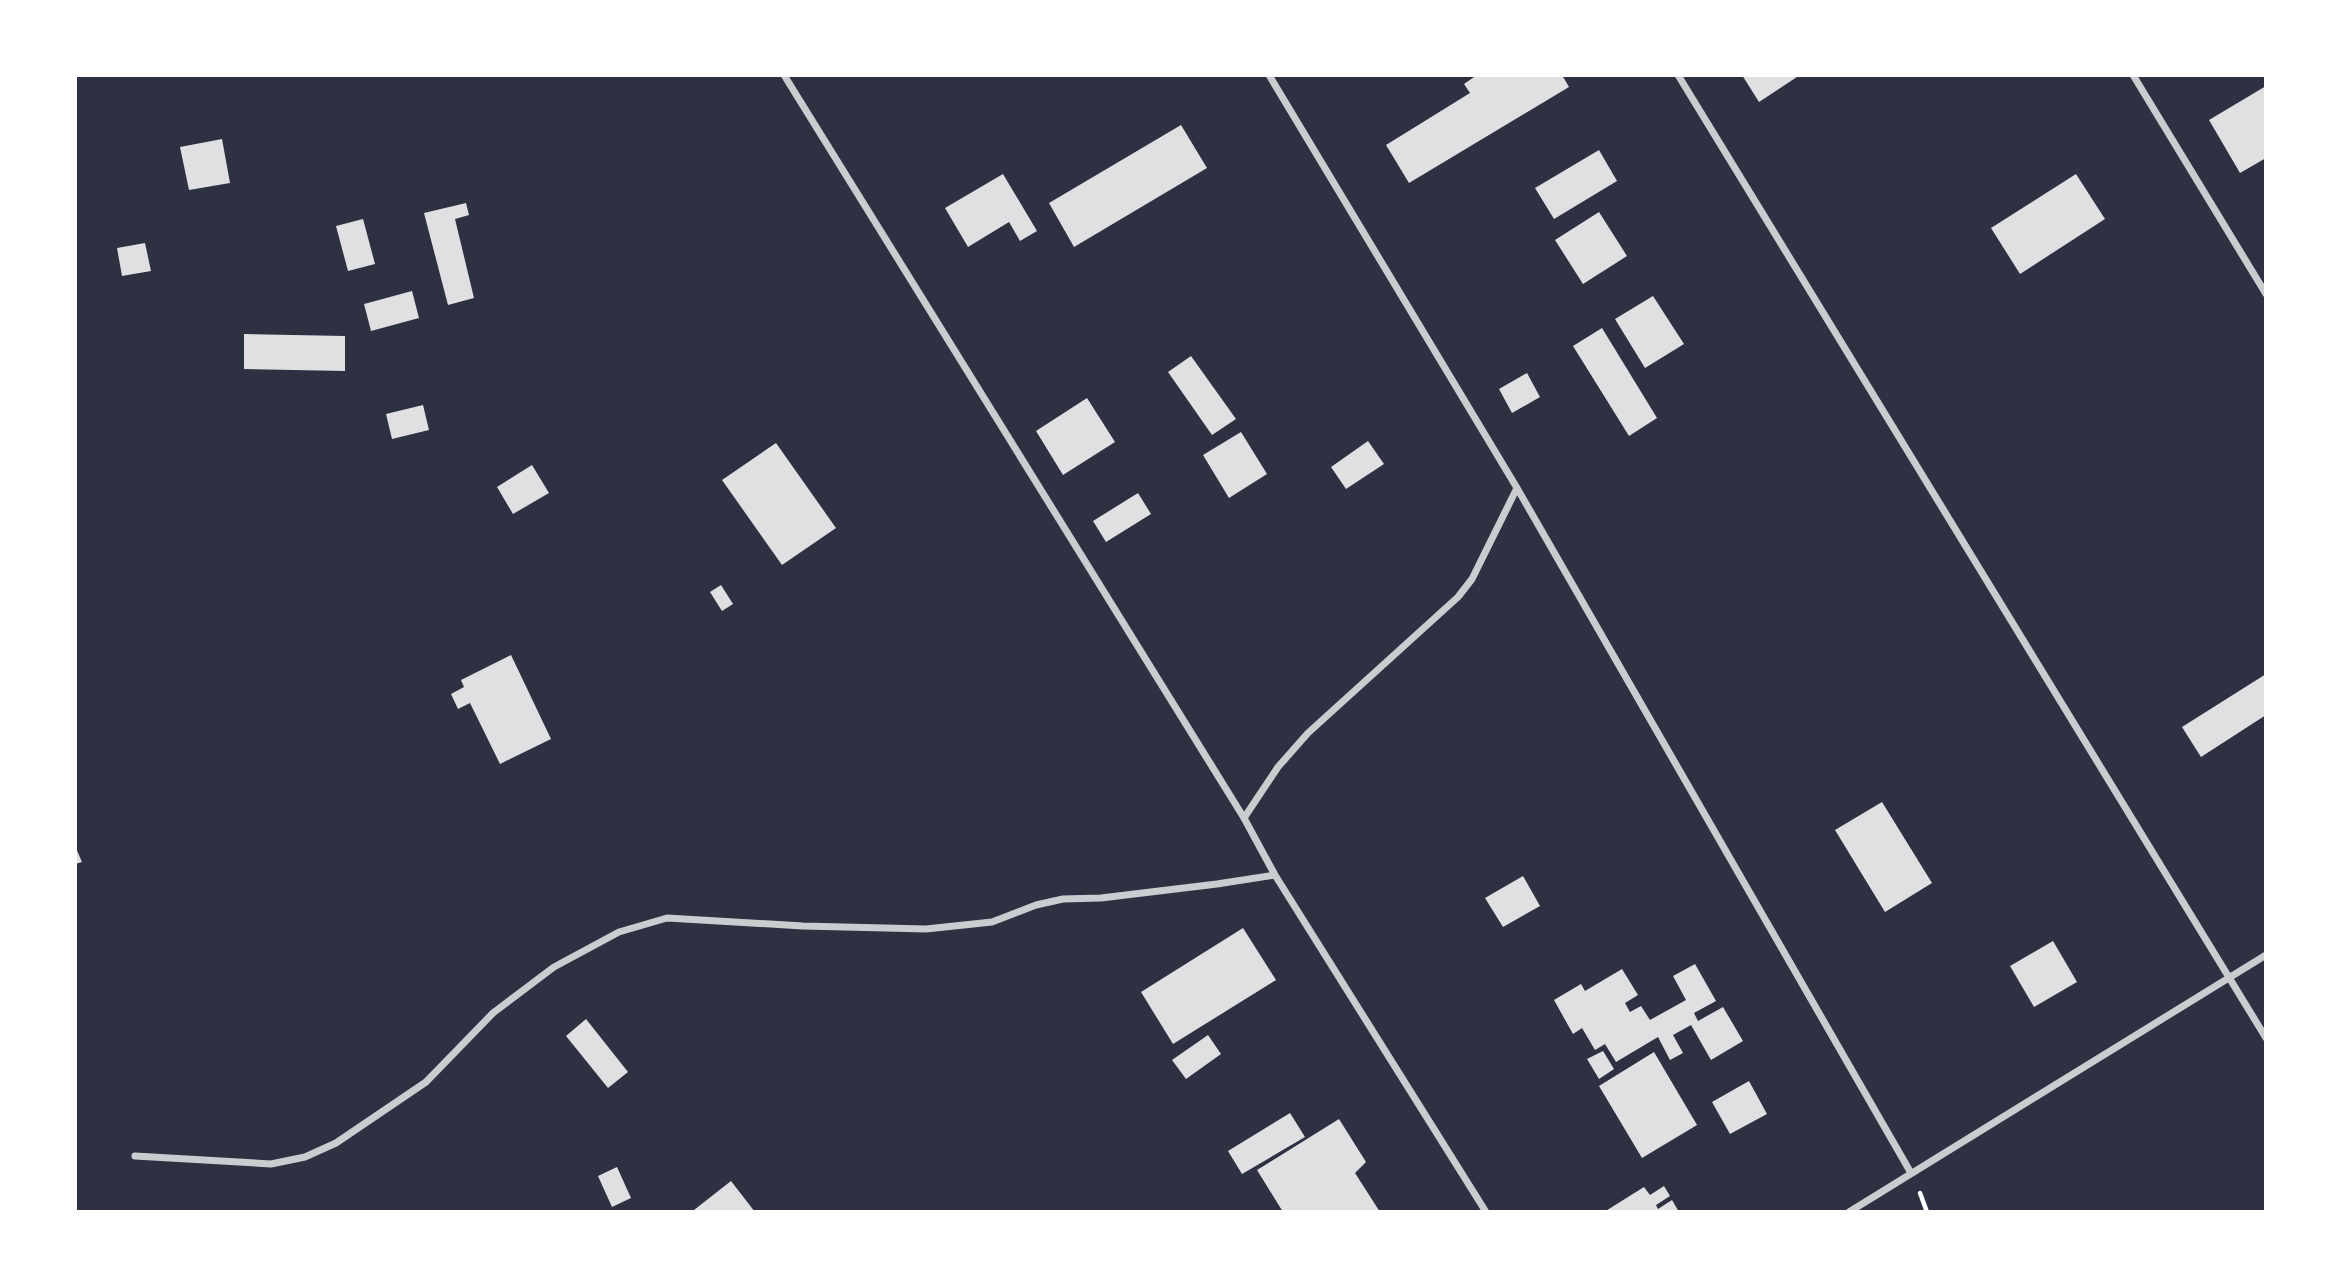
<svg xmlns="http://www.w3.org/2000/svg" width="2341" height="1287" font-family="'IBM Plex Sans',sans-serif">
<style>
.building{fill:#e0e0e3}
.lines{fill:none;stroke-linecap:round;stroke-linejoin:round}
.path{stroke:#fff;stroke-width:4.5}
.minor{stroke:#caccd0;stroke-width:7}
</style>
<rect width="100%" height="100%" fill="#2d3142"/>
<path class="building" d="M1477 75H1562L1569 87 1409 183 1386 145 1470 93 1464 84Z
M1742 75H1800L1759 102Z
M2266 86V158L2240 173 2209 120Z
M1181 125 1207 168 1074 247 1049 203Z
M222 139 230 183 189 190 180 147Z
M1599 150 1617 181 1554 219 1535 188Z
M1003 174 1037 231 1020 241 1009 222 968 247 945 208Z
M2076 174 2105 219 2020 274 1991 228Z
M466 203 469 215 455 219 474 298 448 305 424 213Z
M1599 212 1627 256 1583 284 1555 240Z
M363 219 375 264 348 271 336 226Z
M145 243 151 271 122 276 117 248Z
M412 291 419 318 371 331 364 304Z
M1653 296 1684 344 1645 368 1615 319Z
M1602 328 1657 418 1629 436 1573 346Z
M244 334 345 336V371L244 369Z
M1191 356 1236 419 1212 435 1168 372Z
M1527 373 1540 397 1512 413 1499 389Z
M1087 398 1115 442 1063 475 1036 431Z
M423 405 429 430 392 439 386 414Z
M1241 432 1267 474 1229 498 1203 455Z
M1368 441 1384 464 1346 489 1331 467Z
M776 443 836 528 782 565 722 480Z
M532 465 549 493 513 514 497 487Z
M1138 493 1151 514 1106 542 1093 521Z
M721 585 733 604 722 611 710 592Z
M511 655 551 739 500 764 470 703 458 709 451 694 464 687 461 680Z
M2266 674V715L2201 757 2182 727Z
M1882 802 1932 883 1885 912 1835 830Z
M75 846 82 862 75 864Z
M1523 876 1540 906 1503 927 1485 898Z
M1243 928 1276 980 1173 1044 1141 992Z
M2053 941 2077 982 2034 1007 2010 966Z
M1695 964 1716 1001 1694 1013 1698 1021 1723 1007 1743 1041 1711 1060 1691 1025 1673 1035 1683 1053 1670 1060 1658 1037 1616 1062 1605 1044 1595 1050 1582 1028 1573 1034 1554 1000 1581 984 1585 991 1622 969 1638 995 1625 1003 1630 1012 1641 1006 1650 1020 1686 1000 1673 976Z
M586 1019 628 1072 608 1088 566 1036Z
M1208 1035 1221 1054 1186 1079 1172 1060Z
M1603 1051 1614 1069 1599 1079 1587 1059Z
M1654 1052 1697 1125 1642 1158 1599 1086Z
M1749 1081 1767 1114 1730 1134 1712 1102Z
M1290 1113 1305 1137 1242 1174 1228 1151Z
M1339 1119 1366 1162 1355 1173 1380 1212H1283L1257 1170Z
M617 1167 631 1198 612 1207 598 1176Z
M731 1181 755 1212H695L694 1210Z
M1664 1186 1670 1196 1656 1205 1658 1209 1672 1200 1679 1212H1604L1644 1187 1650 1195Z"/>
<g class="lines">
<path class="path" d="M1920 1193 1927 1212"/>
<path class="minor" d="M784 75 1244 818 1275 875 1486 1212
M1269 75 1517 488 1911 1173
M1678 75 2266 1038
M2133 75 2266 294
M1244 818 1278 767 1308 733 1458 597 1472 579 1517 488
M135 1156 271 1164 305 1157 336 1143 426 1082 493 1013 554 967 619 932 667 918 803 926 926 929 992 922 1036 905 1063 899 1101 898 1217 884 1275 875
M1849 1212 2266 955"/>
</g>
<rect width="2341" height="1287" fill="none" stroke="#ffffff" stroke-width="154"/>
</svg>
